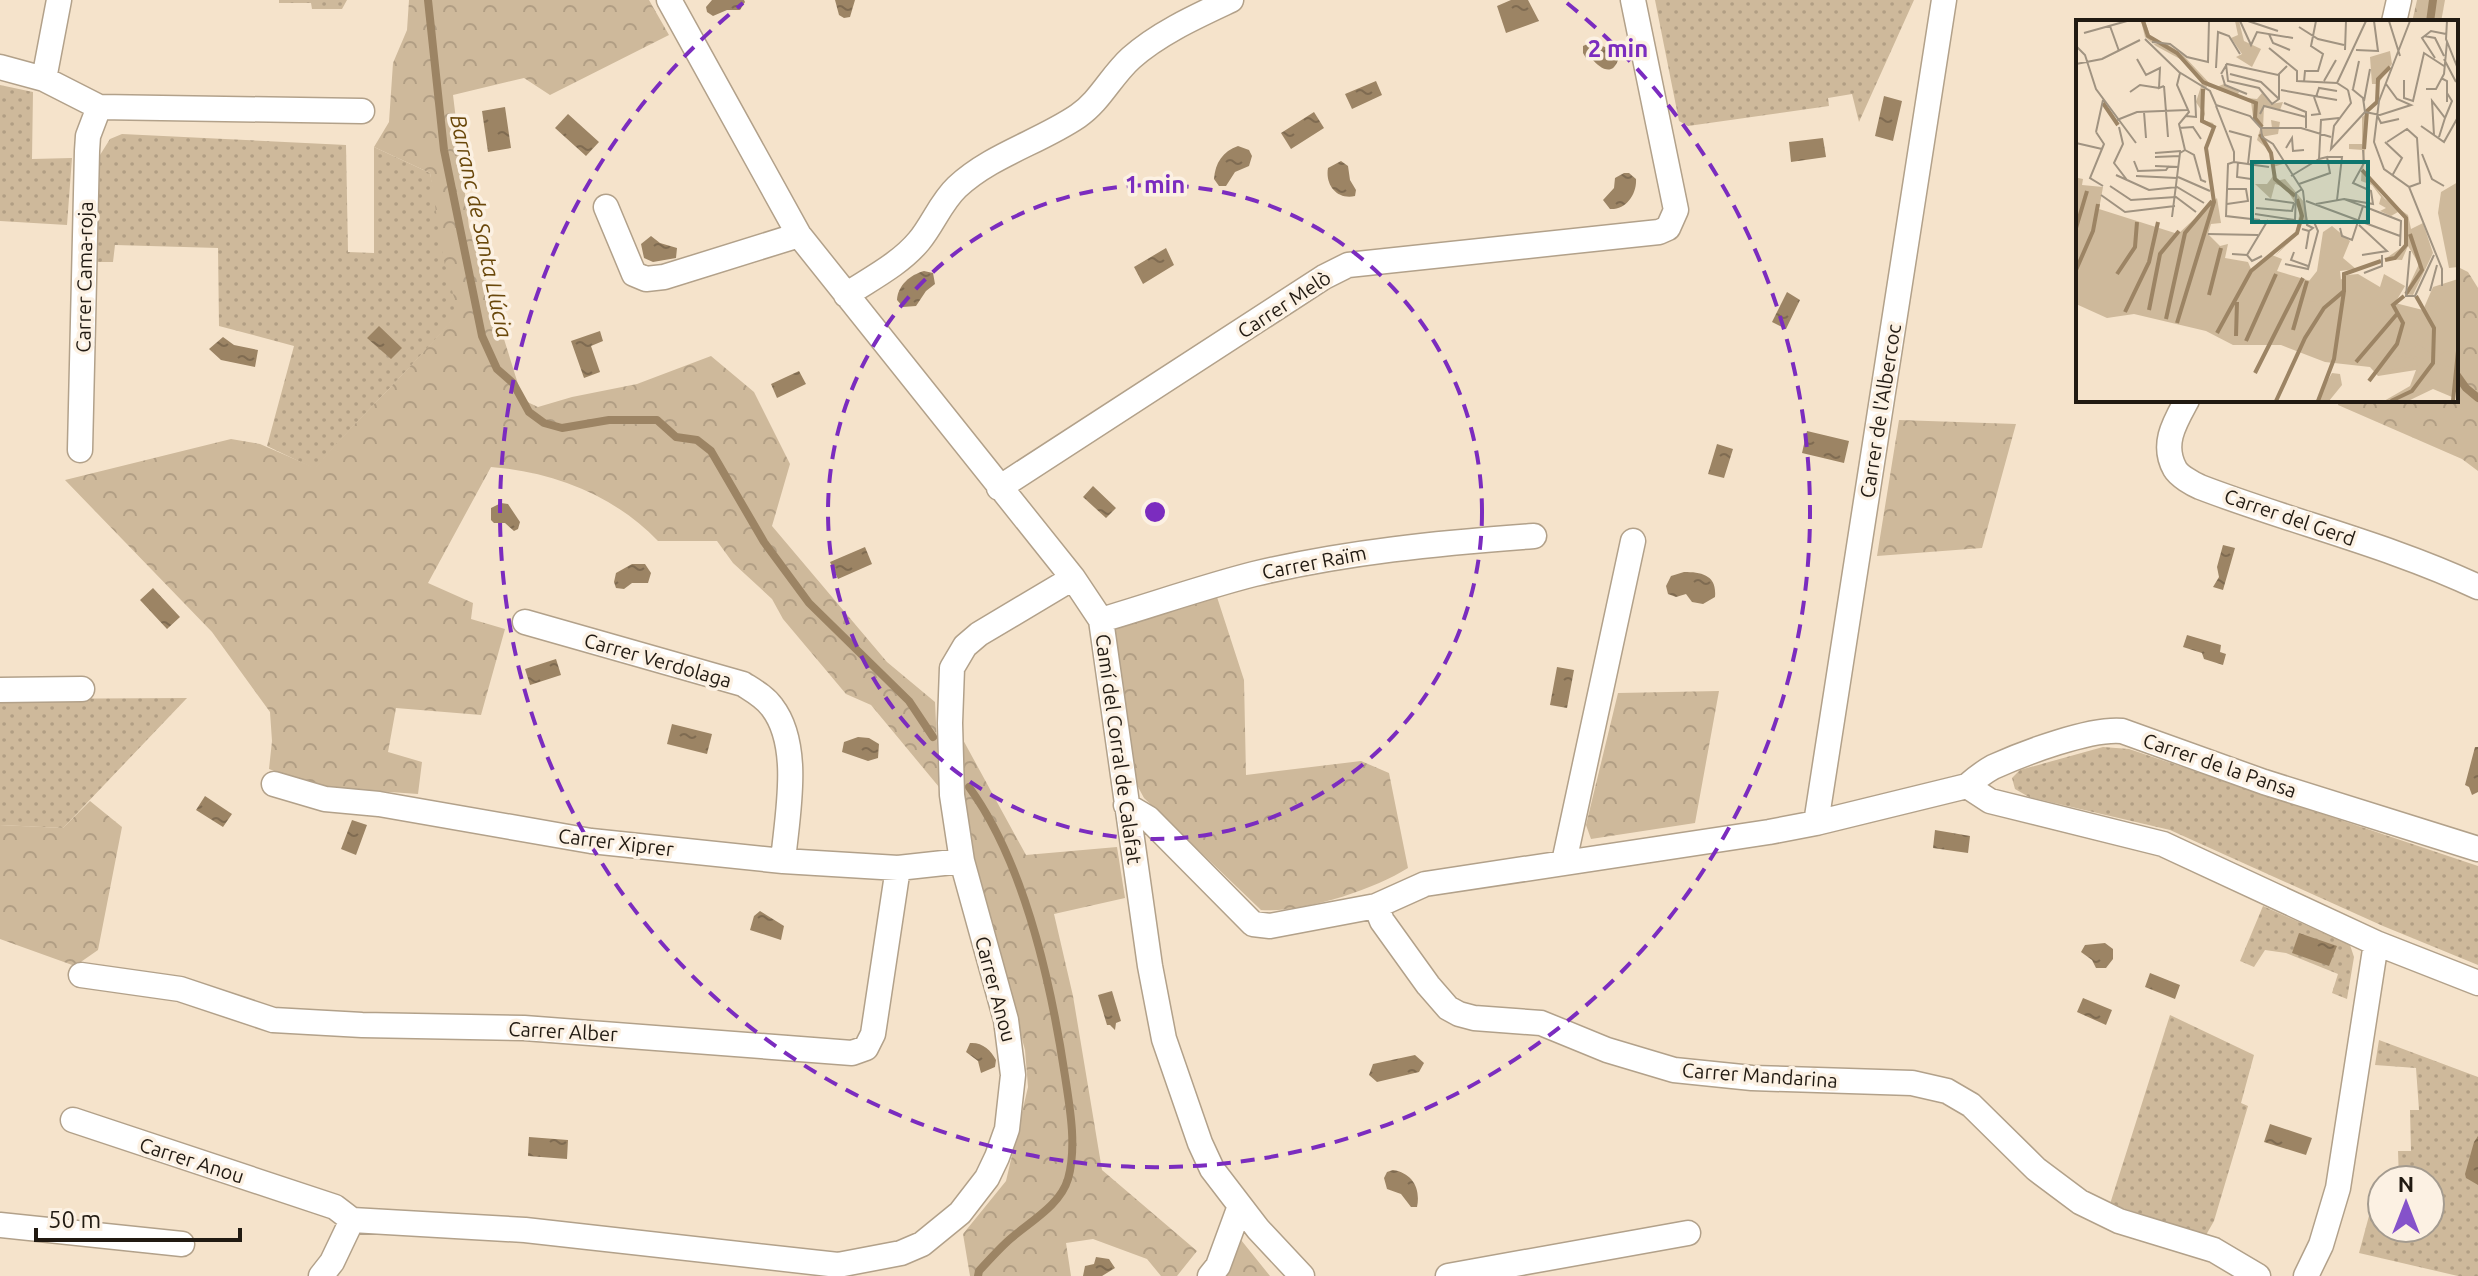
<svg xmlns="http://www.w3.org/2000/svg" width="2478" height="1276" font-family="Ubuntu,sans-serif">
<style>
.green{fill:url(#green-dots)}
.forest{fill:url(#forest-crowns)}
.water{fill:url(#water-ripples)}
.lines{fill:none;stroke-linecap:round;stroke-linejoin:round}
.stream{stroke:#9c8464;stroke-width:8}
.minor-casing{stroke:#b2a18a;stroke-width:27}
.minor{stroke:#fff;stroke-width:24}
.ring{fill:none;stroke:#7b2cbf;stroke-width:4;stroke-dasharray:14 10}
.labels{text-anchor:middle;dominant-baseline:central;stroke-width:7;stroke-linejoin:round;paint-order:stroke}
.street-label{font-size:20px;fill:#211a12;stroke:#fcf1e3}
.water-label{font-size:22px;font-style:italic;fill:#69470a;stroke:#fcf1e3}
.inset-river{fill:none;stroke:#9c8464;stroke-width:4}
.inset-road{fill:none;stroke:#a09381;stroke-width:2}
.view{fill:#0f766e;fill-opacity:0.15;stroke:#0f766e;stroke-width:4}
.inset-edge{fill:none;stroke:#211a12;stroke-width:4}
.centre{fill:#7b2cbf;stroke:#fcf1e3;stroke-width:4}
.ring-label{font-size:24px;text-anchor:middle;font-weight:bold;fill:#7b2cbf;stroke:#fcf1e3;stroke-width:7;stroke-linejoin:round;paint-order:stroke}
</style>
<defs>
<pattern id="green-dots" width="8" height="8" patternUnits="userSpaceOnUse" patternTransform="scale(2)"><rect width="8" height="8" fill="#ceb99b"/><path d="M2 2h.1M6 6h.1" fill="none" stroke="#b19e84" stroke-width="1.8" stroke-linecap="round"/></pattern>
<pattern id="forest-crowns" width="20" height="18" patternUnits="userSpaceOnUse" patternTransform="scale(2)"><rect width="20" height="18" fill="#ceb99b"/><path d="M2 6a3 3 0 1 1 6 0M12 15a3 3 0 1 1 6 0" fill="none" stroke="#b19e84"/></pattern>
<pattern id="water-ripples" width="26" height="14" patternUnits="userSpaceOnUse" patternTransform="scale(2)"><rect width="26" height="14" fill="#9c8464"/><path d="M2 4q2-2 4 0t4 0M15 11q2-2 4 0t4 0" fill="none" stroke="#7f6b51"/></pattern>
</defs>
<rect width="100%" height="100%" fill="#f5e3cb"/>
<path class="green" d="M279 0H347L342 9H312L311 3H279Z
M1655 0H1914L1859 122 1852 94 1828 98 1829 106 1688 126 1679 121Z
M0 85 33 92 32 159 72 158 67 225 0 221Z
M122 134 346 145 348 252 374 253V147L430 173 459 312C414 367 361 414 315 469L267 446 294 346 219 326 218 248 115 245 113 262H97L100 155 110 139Z
M187 698 63 828 0 825V699Z
M2103 747 2129 749 2478 866V965L2383 926 2170 830 2029 797 2015 789 2012 778 2020 770Z
M2263 906 2350 945 2354 957 2347 999 2332 993 2338 974 2286 953 2265 950 2254 967 2240 961Z
M2170 1015 2254 1055 2241 1103 2248 1106 2214 1221 2206 1235 2110 1204Z
M2379 1040 2478 1077V1276H2458L2359 1253 2373 1201 2382 1200V1228H2430V1180H2399L2398 1151H2411L2410 1110H2419L2416 1068 2375 1065Z"/>
<path class="forest" d="M409 0H649L669 35 550 95 524 78 453 95 469 227 523 400 538 407 572 397 637 384 711 356 754 392 790 464 772 526 887 662 935 702 939 787 871 705 846 694 783 619 772 599 733 563 717 541H658C614 495 553 472 491 467L428 583 473 603 471 619 505 629 481 715 396 708 388 752 422 762 418 794 319 787 269 769 272 741 270 712 212 632 65 480 231 439 260 444 315 468C361 414 414 367 458 312L443 257 430 173 374 147 389 122 393 63 407 30Z
M2417 0H2445L2441 22H2412Z
M2456 266 2468 272 2478 288V471L2462 459 2338 405 2339 400H2456Z
M1899 420 2016 424 1982 548 1877 556Z
M1217 597 1244 680 1246 775 1361 761 1389 773 1408 868C1373 890 1302 913 1261 910L1144 798 1137 785 1114 629Z
M1719 691 1695 823 1591 839 1586 825 1618 693Z
M962 738 1026 855 1117 847 1125 898 1054 914 1073 996 1102 1170 1197 1251 1177 1276H1161L1147 1259 1093 1239 1066 1243 1071 1276H970L963 1234 1006 1181 1028 1087 1025 1050 971 851 963 792Z
M90 801 122 827 98 950 75 966 0 939V825L63 828Z
M1237 1235 1270 1276H1224L1235 1256Z"/>
<path class="water" d="M712 0H744L745 2 740 10H727L713 16 707 12 706 7Z
M835 0H855L850 17 844 18 839 15Z
M1511 0H1528L1539 21 1506 33 1497 6Z
M1592 42 1615 51 1618 60C1612 77 1600 68 1592 59L1586 58 1583 53V46Z
M1376 81 1382 95 1352 109 1345 94Z
M1884 96 1902 101 1893 141 1875 136Z
M505 107 511 148 488 152 482 111Z
M1314 112 1324 128 1291 149 1281 133Z
M568 114 599 142 586 156 555 128Z
M1823 138 1826 157 1791 162 1789 142Z
M1238 146 1249 150 1252 156 1249 166 1235 172 1226 186H1219L1214 179C1215 163 1223 151 1238 146Z
M1341 161 1348 166 1350 180 1356 190 1355 196C1337 200 1325 185 1328 168Z
M1624 173H1629L1636 179C1637 194 1626 210 1610 209L1603 200 1614 188 1615 178Z
M651 236 660 243 677 248 676 258 653 262 644 258 641 244Z
M1166 248 1174 265 1143 284 1134 267Z
M924 271 933 273 935 284 926 291 916 306 903 307 897 300C898 285 910 275 924 271Z
M1787 292 1800 300 1786 329 1772 322Z
M379 326 402 348 391 359 367 338Z
M600 331 603 341 591 346 600 372 584 378 571 341Z
M223 337 234 345 258 350 255 367 221 360 209 349Z
M799 371 806 384 777 398 771 384Z
M1807 431 1849 441 1844 463 1802 453Z
M1717 444 1733 449 1724 478 1708 474Z
M1093 486 1116 508 1106 518 1083 497Z
M501 503 508 504 520 522 518 529 514 531 505 523H494L491 520V508Z
M2223 545 2235 548 2223 590 2213 587 2219 577 2217 567Z
M865 547 872 564 838 579 830 562Z
M632 564H645L651 573 648 583H632L624 589 616 588 614 582 616 573Z
M1684 572C1702 572 1717 575 1715 597L1703 604 1692 602 1686 594 1676 597 1668 594 1666 586 1671 576Z
M153 588 180 617 167 629 140 600Z
M2187 635 2221 645 2220 652 2226 654 2223 665 2204 659 2202 653 2183 647Z
M556 659 561 675 530 685 525 669Z
M1557 667 1574 670 1567 708 1550 705Z
M672 724 712 734 707 754 667 744Z
M858 737 869 738 879 744 878 758 868 761 842 752 844 742Z
M2475 747H2478V792L2472 795 2469 787 2465 785Z
M205 796 232 814 223 827 196 810Z
M352 820 367 825 356 855 341 849Z
M1935 830 1970 836 1968 853 1933 848Z
M760 911 784 926 781 940 750 930 754 916Z
M2299 933 2337 946 2329 966 2292 953Z
M2105 943 2113 949V959L2106 968H2096L2092 960 2081 952 2085 945Z
M2150 973 2180 985 2175 999 2145 987Z
M1112 991 1121 1021 1116 1023 1115 1030 1110 1025H1107L1098 995Z
M2083 998 2112 1010 2106 1025 2077 1012Z
M970 1043C982 1042 991 1050 996 1060L995 1067 981 1073 978 1061 966 1052Z
M1415 1055 1424 1063 1419 1072 1377 1082 1369 1075 1373 1064Z
M2270 1124 2312 1138 2306 1155 2264 1142Z
M2478 1136V1185L2466 1178 2465 1174 2474 1142Z
M529 1137 568 1140 567 1159 528 1156Z
M1393 1170C1412 1173 1421 1188 1417 1207H1411L1401 1194 1387 1189 1384 1178 1387 1172Z
M1096 1257 1109 1259 1115 1268 1102 1276H1083L1085 1266 1094 1264Z"/>
<g class="lines">
<path class="stream" d="M428 0 444 150 482 336 497 369 513 383 529 412 544 423 562 428 609 420H657L676 437 697 440 711 451 764 542 809 603 909 701 933 737
M2430 22 2433 0
M2456 374 2466 388 2478 398
M969 787C1025 864 1051 983 1065 1076 1070 1108 1077 1147 1068 1179 1060 1206 1029 1222 1009 1240 999 1249 989 1260 979 1271L978 1276"/>
<defs>
<path id="minor" d="M669 0 799 235 1073 578 1101 620 1150 966 1164 1039 1200 1143 1212 1169 1258 1229 1302 1276
M2394 22 2399 0
M0 67 44 79 99 107 362 111
M44 79 59 0
M606 207 634 274 646 279 664 277 799 235
M846 295C870 279 900 264 919 241 933 224 941 202 957 187 991 155 1040 142 1078 116 1100 101 1111 76 1131 58 1159 33 1197 16 1231 0
M2187 400C2175 422 2161 444 2175 469 2179 476 2193 484 2200 487 2291 522 2389 545 2478 587
M80 450 87 151 88 136 99 107
M999 488 1324 277 1348 265 1659 232 1668 228 1676 210 1633 0
M1101 620C1152 605 1203 587 1254 574 1346 552 1439 543 1534 536
M525 622 743 684C754 691 765 697 772 707 802 746 787 815 783 861
M0 690 82 689
M274 784 325 799 379 804 591 841 783 861 898 868 962 861
M1967 786C1975 779 1984 772 1993 767 2024 753 2090 728 2122 731L2264 782 2478 849
M1126 805 1148 818 1253 924 1270 926 1376 906 1425 884 1769 832 1816 823 1967 786 1990 801 2163 844 2376 943 2338 1188 2321 1245 2306 1276
M1816 823 1944 0
M1564 862 1633 541
M1376 906 1382 921 1428 985 1448 1008 1459 1014 1474 1018 1541 1023 1607 1050 1674 1070 1752 1078 1912 1083 1947 1091 1971 1105 2036 1169 2080 1202 2119 1221 2214 1250 2258 1276
M2376 943 2478 983
M81 975 180 989 273 1020 362 1025 524 1028 852 1053 866 1048 873 1034 898 868
M73 1120 335 1207 352 1220 525 1230 838 1265 901 1253 922 1244 960 1213 987 1178 997 1157 1007 1129 1013 1075 1006 1020 962 861 952 795 950 723 952 668 965 646 979 634 1073 578
M0 1225 182 1244
M321 1276 332 1262 352 1220
M1210 1276 1218 1266 1240 1206
M1448 1276 1688 1233"/>
</defs>
<use href="#minor" class="minor-casing"/>
<use href="#minor" class="minor"/>
</g>
<g class="ring">
<circle cx="1155" cy="512" r="327"/>
<path d="M1567 3A655 655 0 1 1 743 3"/>
</g>
<g class="labels">
<g class="street-label">
<text transform="translate(84 277) rotate(-89)">Carrer Cama-roja</text>
<text transform="translate(1284 304) rotate(-33)">Carrer Melò</text>
<text transform="translate(1880 411) rotate(-81)">Carrer de l'Albercoc</text>
<text transform="translate(2290 517) rotate(19)">Carrer del Gerd</text>
<text transform="translate(1314 562) rotate(-11)">Carrer Raïm</text>
<text transform="translate(658 660) rotate(16)">Carrer Verdolaga</text>
<text transform="translate(1119 749) rotate(82)">Camí del Corral de Calafat</text>
<text transform="translate(2220 765) rotate(19)">Carrer de la Pansa</text>
<text transform="translate(616 842) rotate(7)">Carrer Xiprer</text>
<text transform="translate(996 989) rotate(75)">Carrer Anou</text>
<text transform="translate(563 1031) rotate(3)">Carrer Alber</text>
<text transform="translate(1760 1075) rotate(4)">Carrer Mandarina</text>
<text transform="translate(192 1160) rotate(18)">Carrer Anou</text>
</g>
<g class="water-label">
<text transform="translate(482 226) rotate(78)">Barranc de Santa Llúcia</text>
</g>
</g>
<g transform="translate(2076 20)">
<rect width="382" height="382" fill="#f5e3cb"/>
<path d="M159 1H163L168 21 185 29 176 47 160 37 166 34 155 18 162 15ZM314 31 316 44 302 64H296L294 37ZM2 158 7 159 6 165 27 167 23 189 102 214 141 178 145 203 135 204 132 214 144 226 152 224 149 238 172 242 175 249 196 235 206 239 201 251 255 267 271 255 282 254 304 267 308 254 329 266 319 283 347 290 357 267 382 259V361L376 377 357 369 332 381H308L334 366 340 350 302 356 294 347 249 342 205 325H157L130 311 58 294 31 298 0 284ZM382 162V247L373 248 362 193 365 172ZM256 353 264 354 266 365 253 381H240Z" fill="#ceb99b"/>
<path d="M65 1H69L77 24 90 23 107 35 138 68 148 64 163 72 161 77 181 79 186 73 195 84 207 82 204 90 188 86 187 109 196 108 195 100 204 102 202 114 185 117 195 131 197 141 207 144 197 147 200 161 209 159 228 182 232 200 223 203 220 216 199 236 220 212 224 191 209 167 199 164 195 179 179 164H191L197 156 194 131 181 120 185 106 177 97 175 82 131 66 126 80 129 94 127 100 137 103 139 108 129 129 138 107 125 102 127 93 120 82 126 63 106 40 80 26 69 17ZM292 93 287 153 309 179 332 195 335 209 347 203 357 233 337 275 329 274 343 244 332 226 326 240 309 239 332 223 329 199 322 192 315 196 304 191 310 188 303 184 305 177 296 165 285 161 287 130 273 129V124H286V97ZM256 206 274 221 267 238 280 249 264 251 266 270 255 280 213 283 204 264 195 260 201 252 233 261 241 251 247 212ZM344 325 359 337 372 331 380 349 361 344 344 364 340 360 342 345 303 352 315 336 348 339 326 333Z" fill="#ceb99b"/>
<path class="inset-river" d="M67 1 72 16 101 33 127 62 180 83 179 98 186 107M27 83 42 105M184 114 195 133 199 159 219 176M288 129 291 91 301 82 302 59 314 47M286 150 330 198V225L319 238 309 240M0 208 11 171M0 250 17 211 22 184M41 254 59 227 61 202M330 274 346 250 334 214M133 275 145 228M73 290 84 234 103 211M49 292 73 242 82 202M90 299 109 213 136 181M101 303 138 182 130 128 138 107 126 101 127 69M217 310 231 261M141 313 175 251 221 213 226 196 221 179M160 316 161 282M170 321 200 254M280 342 321 294M179 353 227 258M293 361 321 324 327 303 317 285 328 276M200 381 229 318 248 288 268 271V254L305 241M242 381 258 339 268 271M315 381 336 371 357 343 358 308 340 276M377 381 382 331"/>
<path class="inset-road" d="M164 1 175 25 181 12 217 18M172 1 202 11M313 1 324 36M334 1 303 81 298 122 308 149 333 167 366 249V266M371 1 370 19 382 49M34 6 43 31M223 7 242 19 268 25M8 13 51 1M193 14 197 23 214 30M348 16 359 18 368 36M69 19 103 52 134 71 140 85 174 96 185 108 186 117 197 124 227 171 231 205 237 208 233 211M76 22 94 24 111 37 132 42 133 1M0 26 9 35 20 69 60 123M193 28 221 51V61L261 63 272 70M269 30 270 1M280 30 302 31 298 1M359 38 346 18 355 11 370 14M61 39 70 55 84 48 83 68 88 66M368 39 380 62M0 44 26 39 64 20M150 44 152 61 183 68 196 84 203 79V54M140 48 142 12 153 16 164 34M104 53 101 65 113 92 103 104 109 130M145 54 151 44 202 55 211 46M154 54 185 62 203 79M146 55 149 65 171 74M365 58 371 61V82M328 60V78L337 81 348 33 368 46M248 61 260 40M228 62 229 51H242L247 34 235 26 240 1M261 63 290 1M88 66 92 117M276 69 287 78 289 92M277 69 283 41M350 69H360L368 54 371 22M205 70 261 80M272 70 275 83 258 106 255 129 289 92M54 72 64 65 83 68M240 77 243 68 261 71M288 81 294 49M208 83 230 92V108M140 86 158 132V142L152 144 150 196 184 200M68 92 70 118M289 92 304 95 335 85 321 79 310 64M184 94 188 86 230 97M235 95 244 94 238 77M301 95 305 103 323 99M110 96 120 97 119 75M369 98 376 81 371 73M41 100 61 92 111 90M345 106 368 122 382 97M43 107 47 124 38 143 51 160M103 108 117 107 125 119M185 108H225L255 117M153 111 175 117 172 144M20 112 28 124 14 158 27 166M20 112 27 80M358 115 356 81 369 98 363 117M309 122 326 138 316 156M311 122 331 109 341 118 344 163 333 167M0 123 26 129M210 128 216 118 217 131 228 130M109 130 118 135 125 160 130 162M79 133 105 131M346 134 356 159 368 166M79 137 104 136M251 137H266L261 180M243 139 245 100 263 98M58 141 62 151 90 150 93 146M158 142 193 147M162 142 161 157 175 159M79 146 103 147M40 155 73 170 101 167 128 183M60 156 101 158M215 156 243 139M102 157 134 171M223 164 254 153 251 137 243 139M34 166 55 180 100 177 120 192M25 175 49 192 99 186M189 179 218 183M268 179 297 184 295 171 277 163 288 143 287 130M230 181 324 216M151 184 172 181 170 169H151M240 184 268 179 287 186 276 220 266 216 264 208M287 186 325 201 324 226M180 188 216 191 218 183M179 194 219 200 220 173 226 169M96 197 104 133 109 130M283 205 311 231 286 235M226 209 233 211 230 229M132 214 182 215M334 231 330 276H339L358 235M218 232 215 240 232 246M156 234 171 235 176 241 186 236M171 235 192 200M209 244 232 249 242 211 238 202M288 253 306 246V235M354 271 361 245"/>
<path class="view" d="M176 142H292V202H176Z"/>
<rect width="382" height="382" class="inset-edge"/>
</g>
<circle cx="1155" cy="512" r="12" class="centre"/>
<g class="ring-label">
<text x="1618" y="57">2 min</text>
<text x="1155" y="193">1 min</text>
</g>
<g transform="translate(2406 1204)"><circle r="38" fill="#fcf1e3" stroke="#a49b8f" stroke-width="2"/>
<path d="M0-6L14 30L0 20L-14 30Z" fill="#8552ca"/>
<text y="-12" font-size="22" font-weight="bold" text-anchor="middle" fill="#211a12">N</text>
</g>
<path d="M36 1228v12h204v-12" fill="none" stroke="#211a12" stroke-width="4"/>
<text x="48" y="1228" font-size="24" fill="#211a12" stroke="#fcf1e3" stroke-width="6" paint-order="stroke">50 m</text>
</svg>
